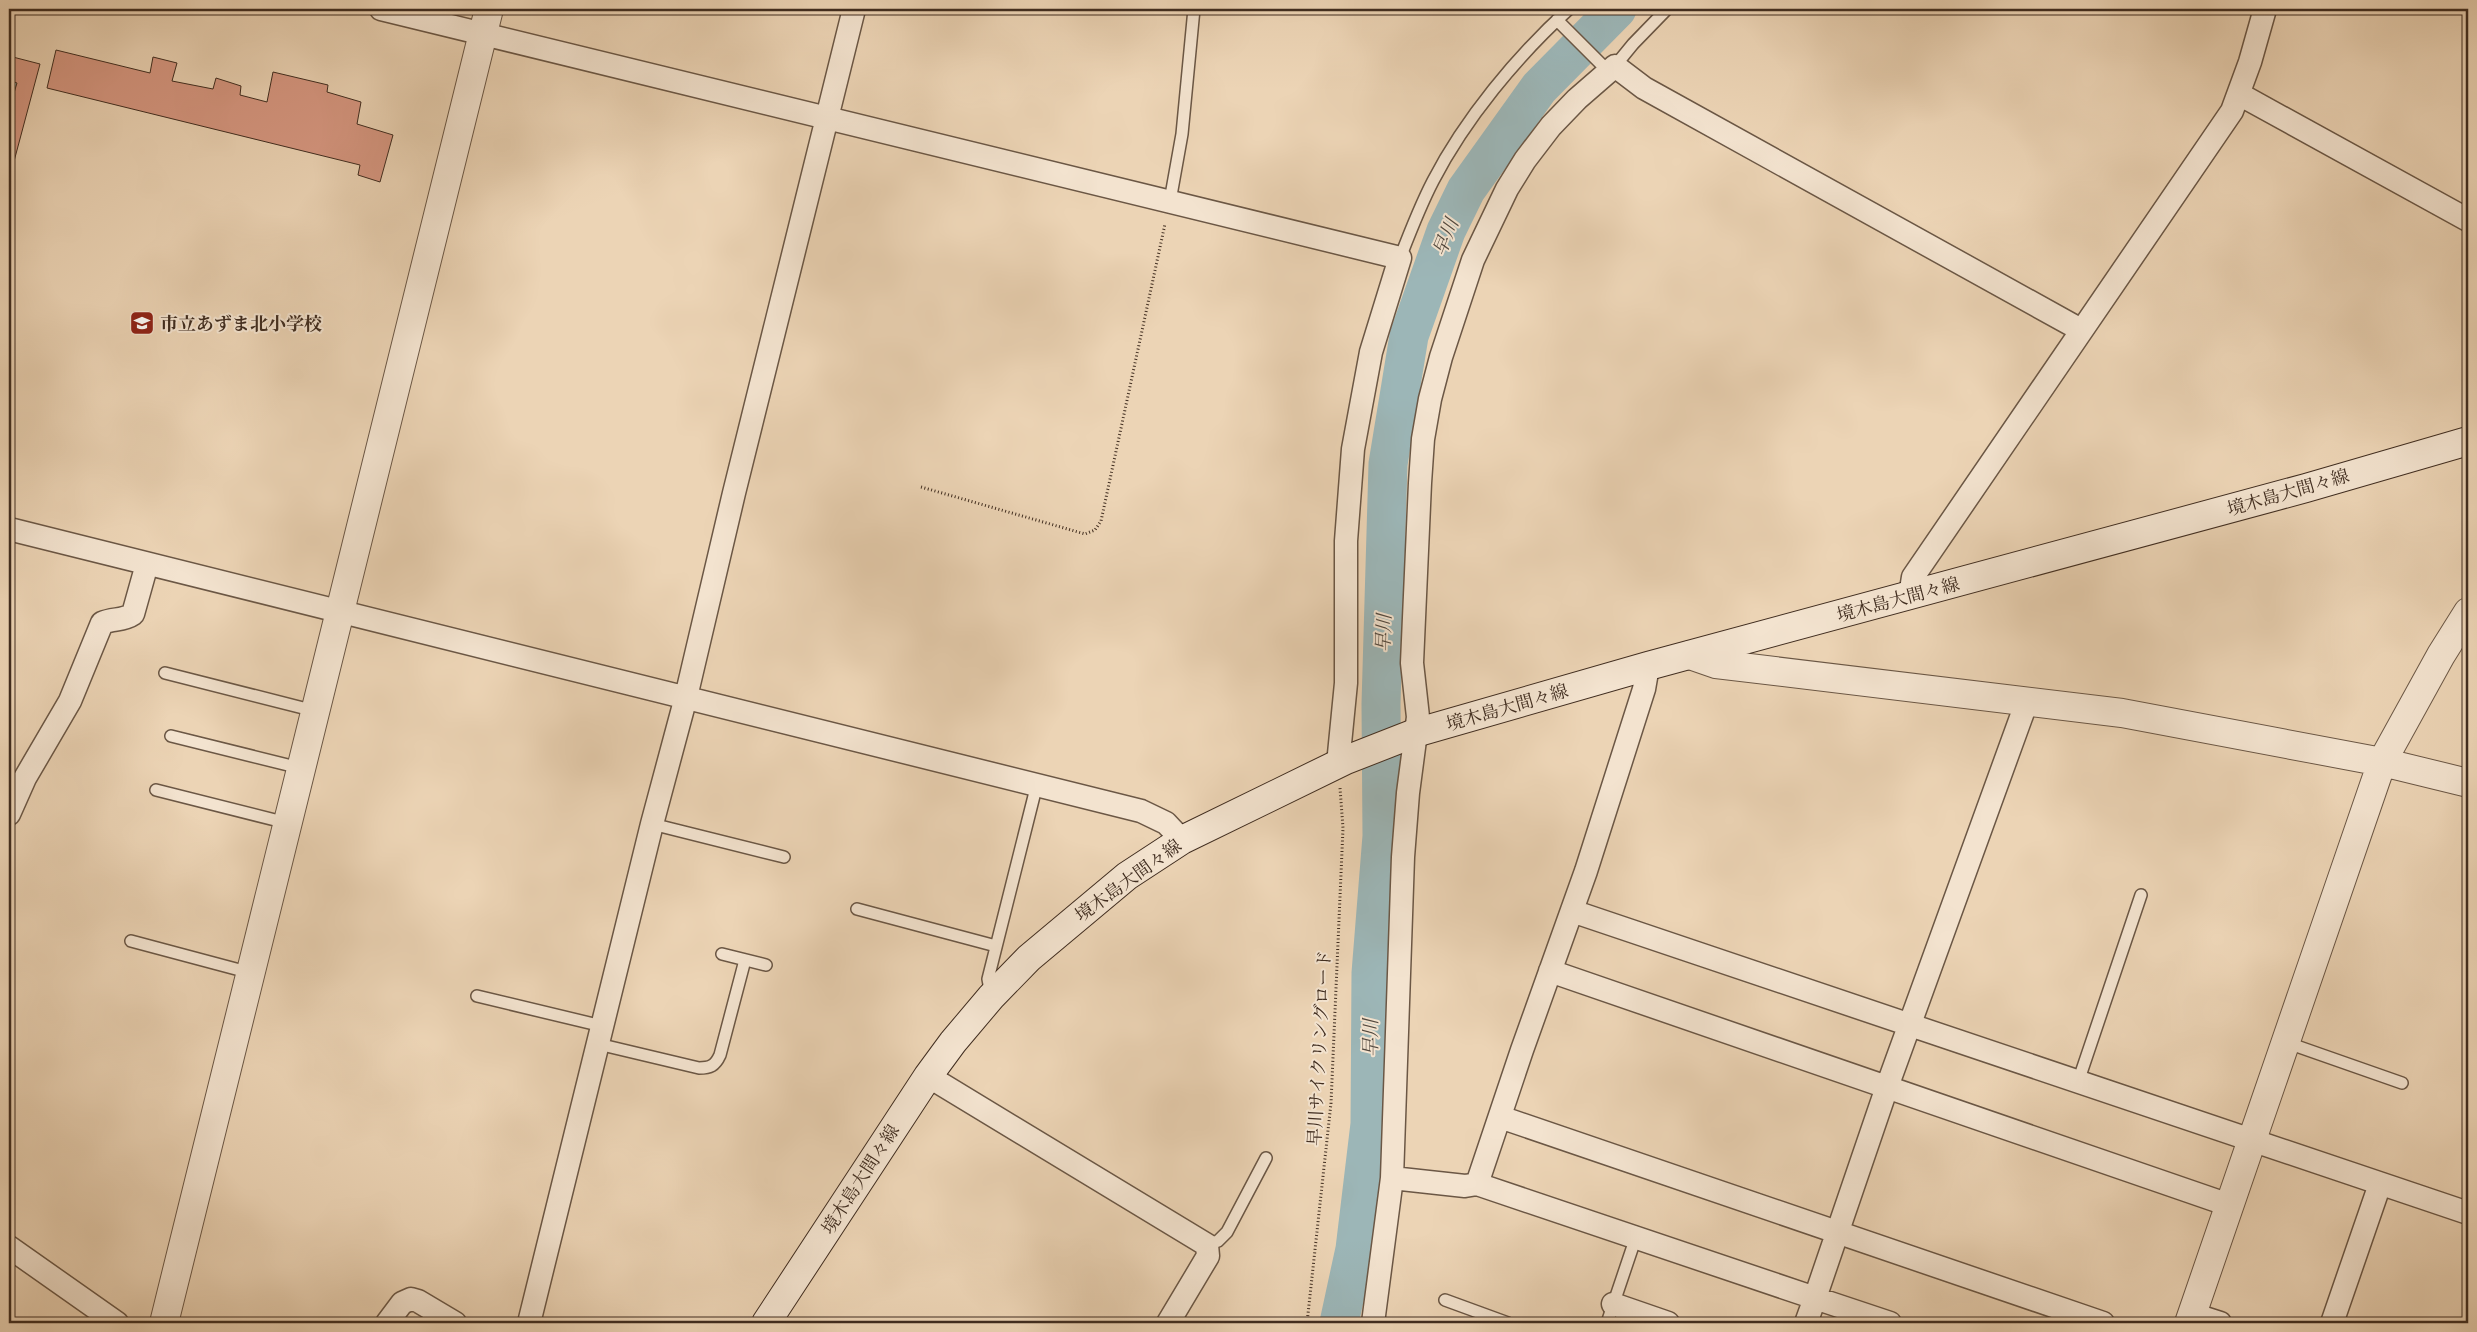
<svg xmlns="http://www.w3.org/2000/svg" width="2477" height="1332" font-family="'Gentium Book Plus','Noto Serif JP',serif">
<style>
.water{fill:#9cb6b7;stroke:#777f7b}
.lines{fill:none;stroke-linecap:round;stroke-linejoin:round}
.river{stroke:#9cb6b7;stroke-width:39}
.building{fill:#d69781;stroke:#402d20}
.service-casing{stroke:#6b5745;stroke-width:14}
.minor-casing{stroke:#6b5745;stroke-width:25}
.tertiary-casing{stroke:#6b5745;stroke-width:30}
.secondary-casing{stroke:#402d20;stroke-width:30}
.path{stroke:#402d20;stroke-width:3;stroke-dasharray:1 2.5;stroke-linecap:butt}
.service{stroke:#f3e3cf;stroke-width:11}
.minor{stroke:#f3e3cf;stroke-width:22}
.tertiary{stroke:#f3e3cf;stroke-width:28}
.secondary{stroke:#f3e3cf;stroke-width:28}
.labels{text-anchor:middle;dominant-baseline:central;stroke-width:4;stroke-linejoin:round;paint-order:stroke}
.poi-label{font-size:18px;font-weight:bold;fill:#402d20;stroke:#f3e3cf;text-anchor:start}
.street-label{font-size:18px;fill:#402d20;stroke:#f3e3cf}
.water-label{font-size:19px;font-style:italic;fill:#52483e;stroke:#f3e3cf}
</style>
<rect width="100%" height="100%" fill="#ecd4b5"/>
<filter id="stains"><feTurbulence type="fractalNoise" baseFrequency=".004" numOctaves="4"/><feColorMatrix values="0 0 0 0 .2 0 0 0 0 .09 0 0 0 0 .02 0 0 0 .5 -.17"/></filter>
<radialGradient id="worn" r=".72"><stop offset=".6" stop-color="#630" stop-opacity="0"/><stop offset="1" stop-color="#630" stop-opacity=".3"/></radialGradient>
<path class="water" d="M9 80 17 83 11 103 9 102Z"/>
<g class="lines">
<path class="river" d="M1339 1323 1355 1249 1370 1124 1371 973 1382 836 1381 704 1388 464 1409 336 1446 231 1466 190 1539 88 1617 9"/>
</g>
<path class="building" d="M56 50 150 73 153 57 177 63 172 81 213 89 216 78 241 86 240 95 267 102 273 72 328 85 327 92 361 102 357 124 393 135 380 182 358 175 360 165 47 88Z
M9 56 40 64 9 180V102L11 103 17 83 9 80Z"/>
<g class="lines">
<defs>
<path id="service" d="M1557 20 1609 72
M1615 66 1633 44 1667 9
M1170 201 1182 134 1194 9
M1400 258C1410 232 1420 206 1433 181 1465 119 1517 56 1569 9
M165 673 315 711
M171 736 300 768
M156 790 287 823
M652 824 784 857
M857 909 996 946
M131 941 251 973
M722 954 766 965
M991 995 988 979 1037 784
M477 996 602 1026
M2285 1042 2402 1083
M598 1044 699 1068C710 1068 715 1066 720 1055L745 960
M2078 1082 2141 895
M1207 1245 1218 1241 1227 1232 1266 1158
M1445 1300 1508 1323
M1607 1323 1636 1237"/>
<path id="minor" d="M381 9 1400 258 1371 352 1353 449 1346 541V683L1338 764
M2239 94 2468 220
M9 529 1141 811 1166 823 1182 840
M1910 596 1913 577 2232 111 2250 62 2265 9
M9 814 25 778 70 701 102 623C113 618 123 621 133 614L147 564
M1572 911 2468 1213
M1550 971 2229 1205
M928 1076 1207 1245 1208 1256 1168 1323
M1500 1117 2103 1323
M1392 1178 1465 1186 1477 1184 1522 1050 1586 871 1644 689 1648 666
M1477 1184 1815 1298 1887 1087 2027 701
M9 1247 117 1323
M1613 1304 1668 1323
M2192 1314 2220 1323
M387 1323 402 1303 411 1299 418 1301 455 1323
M529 1323 652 824 686 697 734 493 854 9
M1373 1323 1392 1178 1403 857 1408 793 1418 717 1412 663 1420 483 1423 439 1430 399 1441 357 1473 260 1507 189 1525 160 1551 126 1577 99 1615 66 1644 88 2081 330
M1806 1323 1815 1298 1890 1323
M2332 1323 2380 1184"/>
<path id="tertiary" d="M1690 655 1716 664 2122 713 2382 762 2468 783
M164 1323 489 9
M2189 1323 2382 762 2441 655 2468 612"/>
<path id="secondary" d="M766 1323 928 1076 953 1042 991 997 1029 958 1127 876 1182 840 1346 760 1415 733 1648 666 2306 488 2468 441"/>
</defs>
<use href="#service" class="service-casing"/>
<use href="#minor" class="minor-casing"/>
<use href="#tertiary" class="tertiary-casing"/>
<use href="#secondary" class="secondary-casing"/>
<path class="path" d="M921 487 1085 534 1095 530 1101 521 1165 224
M1307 1323 1331 1103 1343 828 1340 788"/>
<use href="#service" class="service"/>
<use href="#minor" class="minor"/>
<use href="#tertiary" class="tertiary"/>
<use href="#secondary" class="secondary"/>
</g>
<defs>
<symbol id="school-square" viewBox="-11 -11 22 22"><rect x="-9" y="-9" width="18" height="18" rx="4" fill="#8f2418" stroke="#f3e3cf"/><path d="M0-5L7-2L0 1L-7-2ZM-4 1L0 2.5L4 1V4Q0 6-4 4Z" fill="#fff"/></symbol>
</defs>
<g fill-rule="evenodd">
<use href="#school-square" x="128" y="309" width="28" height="28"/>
</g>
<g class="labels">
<g class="poi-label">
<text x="160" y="323">市立あずま北小学校</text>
</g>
<g class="street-label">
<text transform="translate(2288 492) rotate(-16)">境木島大間々線</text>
<text transform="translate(1898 599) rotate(-15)">境木島大間々線</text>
<text transform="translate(1507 707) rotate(-16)">境木島大間々線</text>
<text transform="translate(1128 880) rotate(-36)">境木島大間々線</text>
<text transform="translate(1319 1048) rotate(-87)">早川サイクリングロード</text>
<text transform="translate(860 1179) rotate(-57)">境木島大間々線</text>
</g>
<g class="water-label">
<text transform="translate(1445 237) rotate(-68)">早川</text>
<text transform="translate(1383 633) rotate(-88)">早川</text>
<text transform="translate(1370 1038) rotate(-90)">早川</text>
</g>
</g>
<rect width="2477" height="1332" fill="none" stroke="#ecd4b5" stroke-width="30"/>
<rect x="10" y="10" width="2457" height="1312" fill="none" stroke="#402d20" stroke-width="2.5"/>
<rect x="15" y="15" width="2447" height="1302" fill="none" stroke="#402d20"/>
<rect width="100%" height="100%" filter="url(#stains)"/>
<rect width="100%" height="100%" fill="url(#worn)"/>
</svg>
